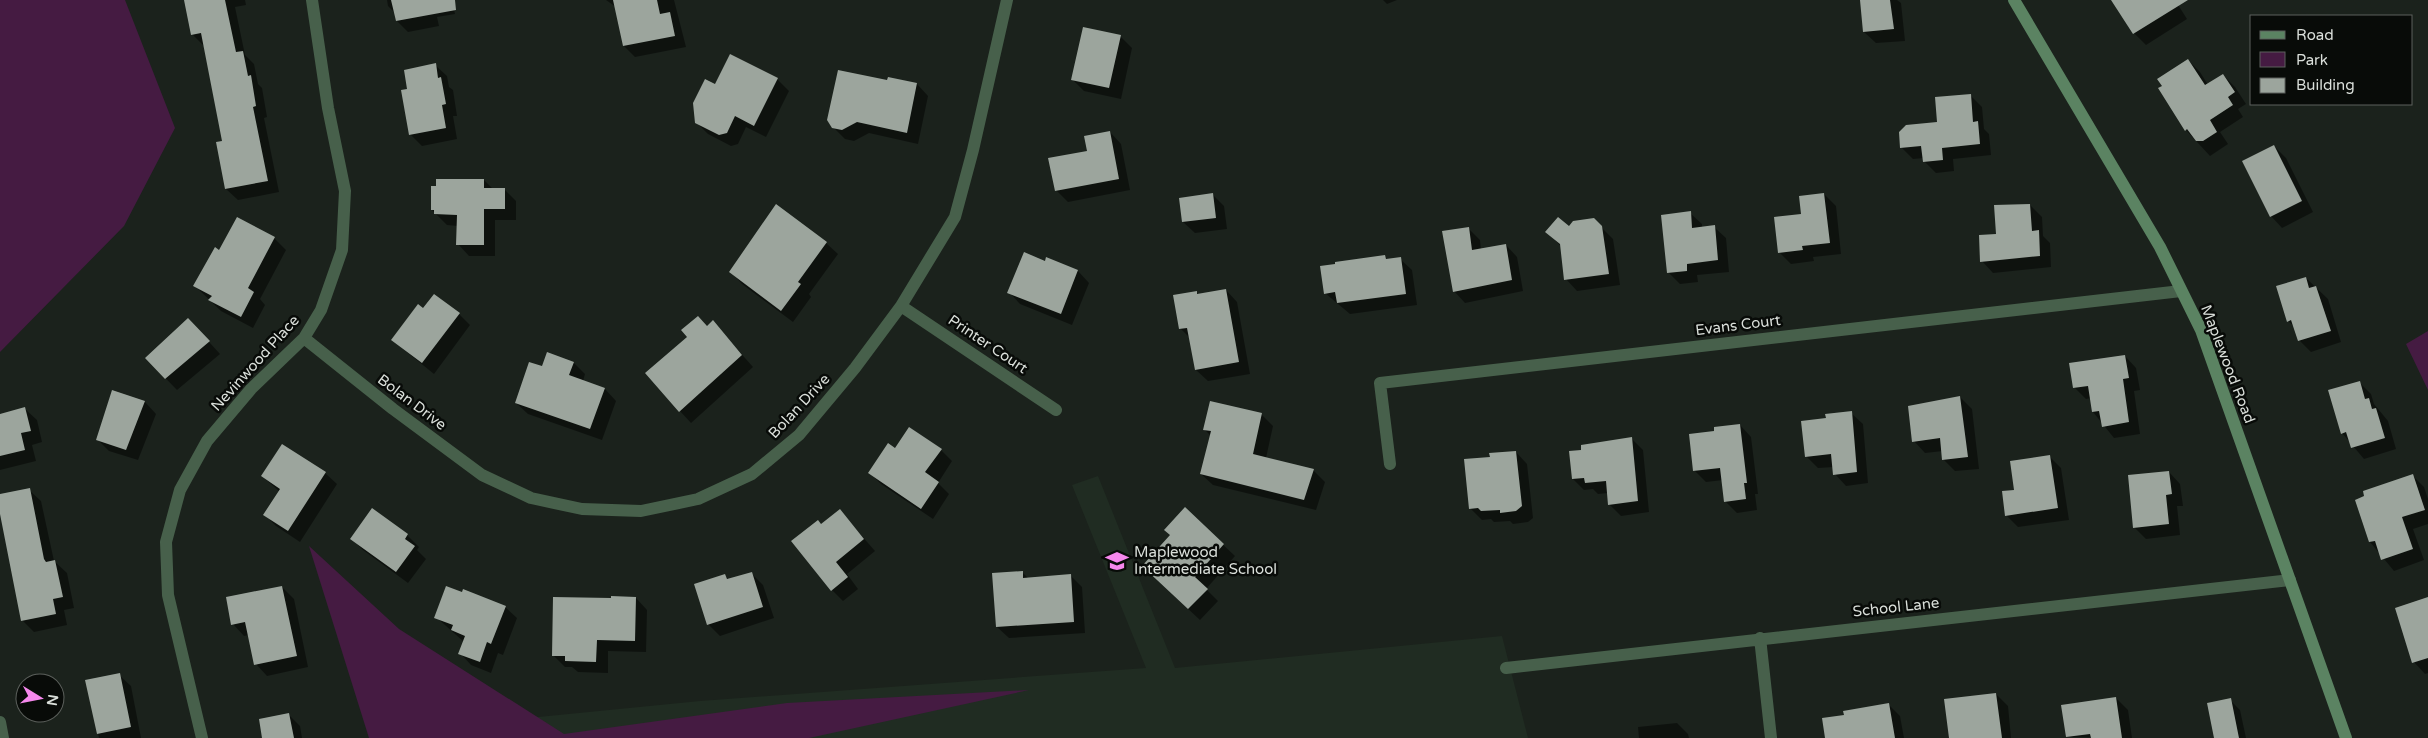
<svg xmlns="http://www.w3.org/2000/svg" width="2428" height="738" font-family="'Varela Round',sans-serif">
<style>
.built{fill:#202c22}
.green{fill:#451b42}
.shadow{fill:#0007}
.building{fill:#9ca59d}
.lines{fill:none;stroke-linecap:round;stroke-linejoin:round}
.street{stroke:#47604b;stroke-width:12}
.secondary{stroke:#5b8362;stroke-width:12}
.labels{text-anchor:middle;dominant-baseline:central;stroke-width:5;stroke-linejoin:round;paint-order:stroke}
.street-label{font-size:15px;fill:#dadfda;stroke:#080b08}
.poi-label{font-size:15px;fill:#dadfda;stroke:#080b08;text-anchor:start}
</style>
<rect width="100%" height="100%" fill="#1b221c"/>
<path class="built" d="M1098 476 1175 668 1502 636 1528 738H378L376 733 700 701 1146 668 1072 485Z"/>
<path class="green" d="M0 0H125L175 128 124 226 0 352Z
M2428 331V390L2406 344Z
M309 546 399 629 564 734 787 703 1029 690 809 738H369Z"/>
<path class="shadow" d="M185 0H245L246 5 235 7 245 55 254 64 258 84 262 88 267 117 264 118 279 192 238 200 226 189 223 142 204 46 192 34Z
M387 0H452L455 14 437 17 439 26 408 32 397 21 395 13 388 6Z
M606 0H674L686 47 635 57 624 46 616 7Z
M1383 0H1397L1387 4Z
M1861 0H1897L1901 3 1905 41 1876 43 1864 32Z
M2113 0H2175L2187 19 2146 45 2134 33Z
M1120 36 1132 48 1121 99 1084 91 1073 80Z
M731 56 778 80 789 91 766 137 746 127 738 144 731 146 708 134 696 122Z
M2188 60 2200 72 2208 85 2223 75 2235 87 2246 104 2238 109 2243 117 2220 132 2228 144 2210 156 2186 130Z
M435 65 447 76 449 87 453 90 457 116H453L457 139 422 146 410 134 408 90Z
M889 78 917 84 928 96 918 144 869 133 854 141 845 139 833 127 888 82Z
M1970 95 1982 107 1984 129 1989 134 1991 155 1953 159 1954 171 1936 173 1924 161V158L1913 159 1901 147 1938 123Z
M1110 132 1121 144 1130 190 1068 202 1056 190 1089 152Z
M2274 146 2286 158 2313 212 2282 228 2271 216Z
M484 180 493 189H504L516 201V220H495V256H469L458 244V226L447 225 432 210Z
M1824 194 1836 206 1841 254 1813 257 1814 261 1791 264 1779 252Z
M1213 195 1224 206 1227 229 1195 233 1183 222Z
M2030 205 2042 217 2043 236 2050 243 2051 267 1993 273 1982 261 1997 235Z
M1690 213 1702 224V228L1714 227 1726 238 1729 272 1697 275 1698 282 1680 284 1669 273Z
M1601 227 1613 239 1620 285 1577 291 1566 279 1561 246 1547 232Z
M1468 228 1480 240 1481 250 1506 245 1517 257 1523 291 1465 303 1454 291Z
M274 238 286 250 260 299 265 305 253 328 221 311 195 286 220 251Z
M826 243 838 254 809 294 811 297 793 322 742 284 731 272Z
M1385 257 1388 260 1400 259 1412 270 1417 305 1350 314 1325 293Z
M1078 271 1089 283 1072 325 1020 304 1009 292Z
M2306 278 2328 299 2341 342 2311 352 2299 340 2295 327 2288 321Z
M1226 290 1237 302 1250 374 1208 381 1196 370 1191 339 1180 328 1196 292 1199 295Z
M423 309 459 314 470 325 434 374 392 340Z
M713 322 753 367 691 423 680 411 708 327Z
M199 331 220 354 177 390 146 358Z
M2125 356 2136 368 2140 390 2134 391 2140 434 2114 438 2093 412 2091 398 2086 399 2074 387Z
M574 363 585 374 583 381 605 389 616 401 602 440 528 414 516 403 543 368Z
M2359 382 2371 394 2374 404 2388 421 2396 449 2364 459 2342 433Z
M112 391 145 402 156 414 138 460 109 451 97 439Z
M1960 397 1972 409 1979 469 1955 471 1944 460 1943 451 1925 453 1914 441Z
M1211 402 1262 415 1273 426 1266 458 1313 470 1325 482 1316 510 1213 485 1201 474 1211 436 1204 429Z
M25 409 37 420 42 442 32 445 36 461 0 470V415Z
M1851 413 1863 424 1868 483 1846 486 1835 474 1834 467 1818 468 1807 457 1803 422 1827 419Z
M1740 425 1751 437 1758 494H1755L1757 510 1737 513 1725 501 1723 480 1706 482 1694 470 1716 432Z
M1631 438 1643 450 1649 512 1621 516 1609 504 1608 493 1598 494 1593 489 1584 490 1573 479 1583 451Z
M896 450H941L952 461 938 483 949 494 933 519 881 484 869 472Z
M1516 452 1527 464 1533 518 1528 522 1513 524 1510 521 1494 522 1491 519 1482 520 1470 508 1491 458Z
M2050 457 2061 468 2069 520 2018 527 2006 515 2015 491Z
M2169 472 2180 484 2183 506H2177L2180 535 2146 539 2134 527Z
M325 473 337 484 300 542 276 526 265 515 280 492 262 476Z
M2412 475 2424 487 2428 499V524L2413 529 2424 560 2394 571 2370 542Z
M29 490 41 501 54 561 67 573 74 608 64 610 67 625 34 632 22 620 0 508V496Z
M1185 509 1235 556 1206 589 1218 601 1200 620 1155 578Z
M372 510 407 535 419 547 417 550 426 559 408 583 363 550 351 538Z
M840 511 875 551 847 574 858 589 843 601 832 590Z
M1022 572 1029 579 1071 576 1082 587 1085 633 1009 638 997 627Z
M751 573 763 585 774 618 720 636 708 624 725 576 729 580Z
M282 587 294 599 308 667 267 676 256 664 249 635 244 636 233 624Z
M636 598 647 610 646 652 608 651V673L578 672 572 667H565L553 655Z
M2428 598V673L2425 674 2414 662Z
M505 607 517 618 503 655 498 653 491 673 471 665 460 653 464 642 436 617Z
M119 675 131 686 141 738H99L87 681Z
M1996 694 2008 706 2011 738H1950Z
M2116 698 2128 710 2132 738 2067 737Z
M2230 700 2240 710 2246 738H2215Z
M1888 704 1900 716 1904 738H1826L1845 716Z
M289 715 300 726 302 738H264Z
M1677 723 1688 734 1689 738H1639L1638 727Z"/>
<path class="building" d="M184 0H225L236 52 243 51 248 76 251 75 256 106 253 107 268 181 225 189 216 142 222 141 201 33 191 35Z
M391 0H455L456 10 396 21Z
M613 0H657L660 14 670 12 675 36 623 46Z
M1860 0H1890L1894 29 1863 32Z
M2111 0H2188L2133 34Z
M1083 27 1121 35 1109 88 1071 80Z
M730 54 778 78 754 126 735 116 727 133 719 135 695 123 693 103 705 79 715 84Z
M2188 59 2205 85 2223 74 2235 92 2228 97 2233 105 2210 120 2217 132 2203 141H2196L2187 129 2185 131 2158 88 2162 86 2157 79Z
M436 63 438 78 441 77 446 104 442 105 446 128 409 135 401 90 407 89 404 70Z
M838 70 887 80 888 77 917 83 907 133 857 122 842 130 832 128 827 120Z
M1971 94 1973 122 1978 121 1980 144 1942 148 1943 160 1923 162 1921 146 1900 148 1899 132 1906 125 1937 122 1935 97Z
M1110 131 1119 179 1055 191 1048 158 1087 151 1084 136Z
M2274 145 2302 201 2270 217 2242 161Z
M436 179H484V188H505V209H484V245H456L457 215 434 214V210H431V186H436Z
M1213 193 1216 218 1182 222 1179 198Z
M1824 193 1830 243 1802 246 1803 250 1778 253 1774 217 1801 214 1799 196Z
M776 204 827 242 798 282 801 284 781 311 729 272Z
M2030 204 2032 231 2039 230 2040 256 1980 262 1979 235 1996 234 1994 205Z
M1691 211 1692 228 1715 225 1718 260 1687 264V271L1667 273 1661 215Z
M237 217 275 237 248 288 254 292 241 317 208 300 212 296 193 286 215 247 219 250Z
M1558 217 1569 226 1573 221 1594 218 1602 226 1609 274 1564 280 1560 244 1545 232Z
M1469 227 1472 250 1506 244 1512 280 1453 292 1442 231Z
M1024 252 1045 261 1046 257 1078 270 1061 314 1007 293Z
M1385 255 1386 259 1401 257 1406 294 1337 303 1335 292 1324 294 1320 266 1335 264V262Z
M2306 277 2309 288 2316 286 2331 331 2298 341 2291 320 2287 322 2276 286Z
M1226 289 1239 362 1195 370 1187 328 1179 329 1173 295 1197 291V294Z
M434 294 460 313 422 363 391 340 418 304 423 308Z
M698 316 707 326 713 320 742 355 679 412 645 373 687 337 681 330Z
M188 318 210 341 165 379 145 358Z
M547 352 574 362 569 375 605 388 590 429 515 403 529 362 542 366Z
M2125 355 2129 378 2123 379 2129 422 2102 427 2099 411 2092 412 2088 386 2073 388 2069 363Z
M2360 381 2365 399 2369 398 2372 409 2376 408 2385 438 2351 448 2346 432 2341 434 2328 390Z
M112 390 145 401 126 450 96 440Z
M1960 396 1968 457 1942 460 1940 438 1912 442 1908 406Z
M1210 401 1262 413 1253 454 1314 469 1304 500 1200 474 1211 431 1203 430Z
M25 407 31 431 21 433 25 450 0 456V414Z
M1852 411 1857 472 1833 475 1831 454 1805 457 1801 421 1826 418 1825 414Z
M1740 424 1747 483H1744L1746 499 1724 502 1720 468 1693 471 1689 434 1714 431V427Z
M909 427 942 449 925 472 939 482 921 509 868 473 888 443 895 448Z
M1632 437 1638 501 1608 505 1606 481 1585 483 1584 478 1572 479 1569 451 1581 450V445Z
M282 444 326 472 288 531 263 515 280 489 261 476Z
M1516 451 1522 506 1516 511 1500 513V510L1481 511 1478 508 1469 509 1464 459 1490 457 1489 453Z
M2050 455 2058 508 2005 516 2002 491 2014 490 2010 461Z
M2169 471 2172 494 2166 495 2169 524 2133 528 2128 475Z
M2413 474 2425 510 2402 517 2413 549 2381 560 2375 541 2369 542 2355 500 2364 496 2363 491Z
M30 488 44 559 46 562 55 560 63 597 53 599 56 614 21 621 0 514V494Z
M1185 507 1224 544 1195 577 1208 589 1188 609 1142 566 1170 535 1164 530Z
M372 508 408 534 405 539 415 546 396 572 350 539Z
M840 509 864 539 836 562 848 577 831 591 791 541 818 520 821 524Z
M1023 571V578L1071 574 1074 622 996 627 992 573Z
M752 572 763 607 707 625 694 584 725 574 727 579Z
M282 586 297 656 254 665 245 622 231 625 226 597Z
M446 586 462 592 463 589 506 606 491 644 487 642 480 662 458 654 465 636 451 630 453 625 434 618Z
M611 596 636 597 635 641 597 640 596 662 565 661V656H552L553 597 611 598Z
M2428 597V658L2412 663 2395 608Z
M120 673 131 727 97 734 85 680Z
M1996 693 2002 738H1949L1944 699Z
M2116 697 2122 738H2091L2090 734 2066 737 2061 705Z
M2231 698 2239 738H2214L2207 703Z
M1889 703 1895 738H1825L1822 718 1844 715 1843 711Z
M289 713 294 738H262L259 719Z"/>
<g class="lines">
<path class="street" d="M901 306 1056 410
M304 338 393 409 482 475 531 498 582 509 641 511 698 499 752 474 799 435 855 368 901 306 955 217 973 150 1007 0
M1390 464 1380 383 2181 291
M1760 638 1771 738
M1506 668 2290 580
M0 722 3 738
M202 738 168 595 166 542 180 490 207 441 251 389 304 338 321 310 342 250 345 191 328 108 312 0"/>
<path class="secondary" d="M2014 0 2160 247 2201 330 2346 738"/>
</g>
<defs>
<symbol id="school-bare" viewBox="-9 -9 18 18"><path d="M0-5L7-2L0 1L-7-2ZM-4 1L0 2.5L4 1V4Q0 6-4 4Z" fill="#f688ed" stroke="#080b08" stroke-width="2.5" paint-order="stroke"/></symbol>
</defs>
<g fill-rule="evenodd">
<use href="#school-bare" x="1101" y="545" width="32" height="32"/>
</g>
<g class="labels">
<g class="street-label">
<text transform="translate(1738 325) rotate(-7)">Evans Court</text>
<text transform="translate(988 344) rotate(34)">Printer Court</text>
<text transform="translate(255 363) rotate(-48)">Nevinwood Place</text>
<text transform="translate(2228 364) rotate(69)">Maplewood Road</text>
<text transform="translate(412 402) rotate(37)">Bolan Drive</text>
<text transform="translate(799 406) rotate(-47)">Bolan Drive</text>
<text transform="translate(1896 607) rotate(-6)">School Lane</text>
</g>
<g class="poi-label">
<text x="1134" y="552">Maplewood<tspan x="1134" dy="17">Intermediate School</tspan></text>
</g>
</g>
<rect x="2250" y="15" width="162" height="90" fill="#080b08" stroke="#5c605c"/>
<rect x="2260" y="31" width="25" height="8" fill="#5b8362" stroke="#5c605c"/>
<text x="2296" y="40" font-size="15" fill="#dadfda">Road</text>
<rect x="2260" y="52" width="25" height="15" fill="#451b42" stroke="#5c605c"/>
<text x="2296" y="65" font-size="15" fill="#dadfda">Park</text>
<rect x="2260" y="78" width="25" height="15" fill="#9ca59d" stroke="#5c605c"/>
<text x="2296" y="90" font-size="15" fill="#dadfda">Building</text>
<g transform="translate(40 698) rotate(100)"><circle r="24" fill="#080b08" stroke="#5c605c"/>
<path d="M0-4L9 19L0 12L-9 19Z" fill="#f688ed"/>
<text y="-8" font-size="14" font-weight="bold" text-anchor="middle" fill="#dadfda">N</text>
</g>
</svg>
